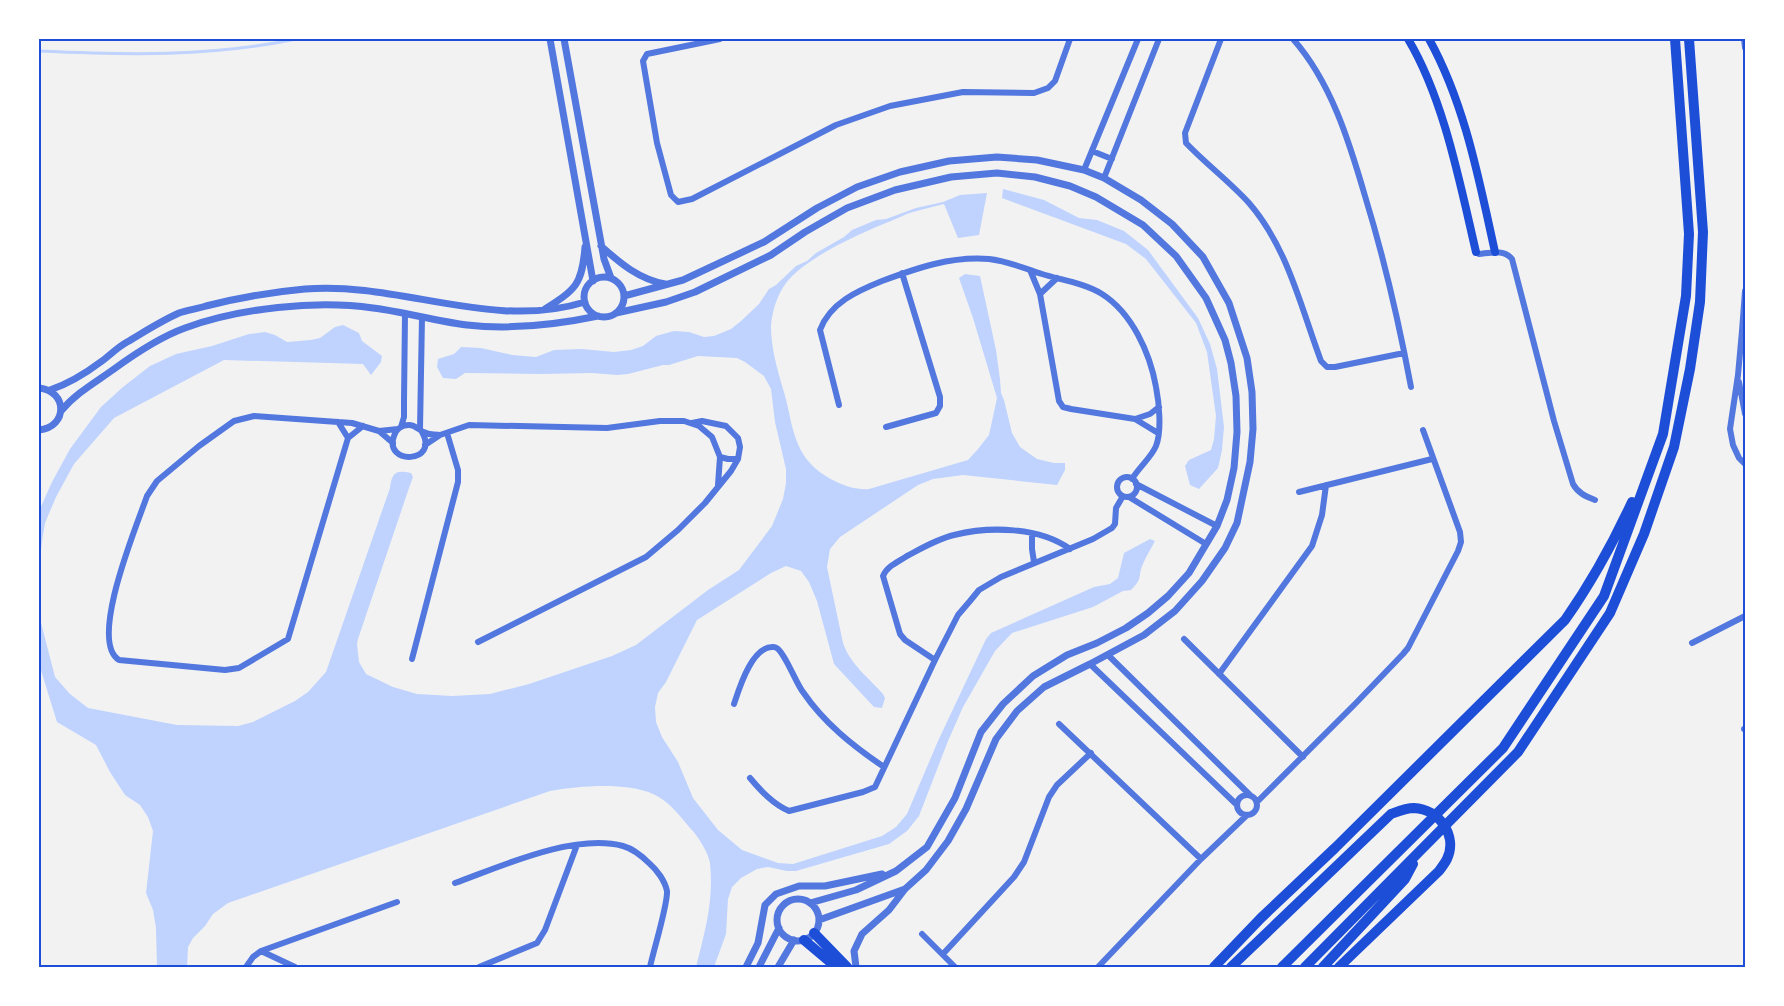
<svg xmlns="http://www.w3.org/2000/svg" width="1784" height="1006" font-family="'Asap Condensed',sans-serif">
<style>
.water{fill:#bfd3fe}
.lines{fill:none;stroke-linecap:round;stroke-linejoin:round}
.stream{stroke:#bfd3fe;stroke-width:3}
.minor{stroke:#5277de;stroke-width:6}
.tertiary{stroke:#5277de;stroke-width:7}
.secondary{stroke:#1d4ed8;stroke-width:8}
.motorway{stroke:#1d4ed8;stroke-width:10}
.neatline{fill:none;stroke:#1d4ed8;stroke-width:2}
</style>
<rect width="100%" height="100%" fill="#f2f2f2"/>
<path class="water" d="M1003 189 1044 200 1079 218 1097 220 1124 231 1148 250 1198 318 1210 344 1217 369 1224 427 1222 450 1218 468 1199 489 1190 485 1185 466 1189 460 1211 450 1214 439 1216 416 1207 352 1196 323 1146 259 1126 244 1002 198Z
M987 193 979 235 958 238 944 204C933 207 923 209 913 212 905 214 899 218 891 221 861 233 806 257 786 283 777 295 772 311 771 326 771 348 777 368 783 389 791 413 791 441 809 462 822 477 849 491 869 489L968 460 978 449 989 435 997 398 973 318 959 278 965 274 980 276 996 350 1000 379 1001 393 1004 400 1012 433 1020 447 1037 459 1054 463H1065V470L1057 485 963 475 933 479 918 485 840 537 830 549 827 567 843 643C850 664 869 678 883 694L885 698 882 708 874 707 834 664 817 601 809 582 801 571 786 566 771 573 697 620 666 682 658 693 655 707 656 722 662 737 678 762 693 798 718 830 742 850 778 863 793 864 882 836 896 827 907 814 938 741 986 639 991 633 1094 587 1110 584 1118 578 1124 553 1150 539 1155 541C1151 549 1146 556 1143 564 1137 577 1144 577 1131 590L1123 591 1093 607 1012 633 995 651 963 707 948 741 919 816 907 831 889 844 796 871H787L768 867 757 869 741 878 732 887 728 899 726 934 714 967H696C705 931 714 901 710 863 708 852 698 836 690 828 680 816 668 800 653 794 625 782 580 786 550 791L228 903 213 914 205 926 193 938 188 947 187 967H157L156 928 153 910 146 893 153 831 148 817 140 805 125 795 110 772 96 745 57 722 39 664V582V615L55 677 70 694 88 708 177 725 238 726 253 722 295 701 308 692 326 672 390 488C392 472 396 470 411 473L413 477 410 485 358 639 357 644 359 662 366 674 393 687 417 694 452 696 490 694 529 684 612 656 636 645 708 590 739 570 772 526 783 499 786 483V469L775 422 771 389 764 376 745 362 737 358 698 356 669 365H663L628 374 617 375 592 373 541 374 465 373 456 379 443 378 437 367 438 359 454 354 461 347 481 348 512 355 536 357 554 350 582 349 614 352 631 350 643 346 656 336 674 331 689 332 704 337 714 336 731 329 741 321 759 304 769 289 776 285 796 266 807 261 816 253 844 237 852 230 876 220 886 219 916 208 943 202 960 195Z
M343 325 359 333 362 341 382 356 381 362 371 375 363 364 224 360 114 418 74 464 56 497 45 523 42 541 39 571V511L52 482 70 449 84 430 101 407 123 387 150 366 176 354 212 346 249 334 265 332 275 335 287 342 311 340 320 338 335 327Z"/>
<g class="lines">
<path class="stream" d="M39 51C125 55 212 57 296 39"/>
<path class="minor" d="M720 39 647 54 643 61 657 143 671 195 678 202 692 199 836 125 890 106 963 92 1034 93 1048 88 1055 81 1070 39
M1221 39 1185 133 1186 143C1206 164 1230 182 1249 203 1288 248 1301 308 1321 361L1327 367H1335L1404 353
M1293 39C1331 82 1349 141 1365 196 1384 258 1399 323 1411 387
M1744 39 1745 48
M1092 151 1112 159
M1084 170 1138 39
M1104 178 1159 39
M1476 252 1479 254C1490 253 1504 249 1512 259L1554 421 1573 484C1578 493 1585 496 1595 500
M1030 270 1040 294 1059 401 1063 407 1071 409 1135 419 1158 433
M1040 294 1057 278
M1742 331 1738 375 1730 429 1733 445 1739 458 1745 464
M1744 331H1742L1745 291
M1739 382 1745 414
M839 405 820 330C830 303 857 291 882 281 917 268 951 256 989 259 1007 261 1024 268 1042 274 1061 280 1084 283 1102 294 1132 313 1150 353 1156 387 1159 402 1162 431 1156 446 1151 458 1139 467 1132 479
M1135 419 1150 414 1159 407
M338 422 348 438
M401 427 404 417V401L405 314
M886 427 936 413 940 406V397L902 273
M420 429 422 317
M379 431 393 443
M422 432C440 464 383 465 394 436 396 429 402 425 409 425 416 425 419 431 426 433 430 435 435 434 440 435
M348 438 288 639 239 668 225 670 119 660C88 641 137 525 147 496L157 481 199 446 234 421 254 416 352 423 379 431 398 429
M348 438 363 426
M425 445 440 435 469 425 607 428 660 421H684L699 426 712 437 720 457 718 485
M720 457 728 459H738
M1117 487a10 10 0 1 1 20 0a10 10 0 1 1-20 0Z
M1136 484 1217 526
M1299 492 1432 459
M1129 497 1206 544
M1032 534V549L1034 562
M1184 639 1303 757
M478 642 646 557 678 530 705 503 731 471 738 459 740 447 738 438 726 426 702 421 692 423
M1692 643 1745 616
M1108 655 1251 796
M412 659 458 482V470L447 433
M935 660 905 640 900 634 883 576C887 566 898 562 907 556 922 548 937 539 954 535 990 526 1039 527 1070 549
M1090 664 1237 805
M1219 674 1312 546 1322 515 1326 485
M734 704C739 689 752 645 774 647 783 647 796 684 803 692 824 723 853 746 884 767
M1059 724 1201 859
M1744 729H1745
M750 778C761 791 773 804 789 811L863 792 875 787 935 660 958 615 970 601 979 590 1001 577 1093 539 1112 528 1115 524 1116 508 1123 496
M1237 805a10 10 0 1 1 20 0a10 10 0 1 1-20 0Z
M1257 802 1355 704 1403 654 1408 648 1458 551 1461 542 1460 532 1423 430
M455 883C502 866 574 833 623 846 634 849 643 857 650 864 657 870 665 881 667 891 668 904 653 952 650 967
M922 934 955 967
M261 951 295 967
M943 954 1014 877 1024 862 1049 797 1057 785 1091 753
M246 967 253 957 261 951 397 902
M479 967 537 943 545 930 577 845
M1098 967 1201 859 1247 815"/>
<path class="tertiary" d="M550 39 593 281
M564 39 604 259 611 278
M601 246C621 264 639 279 665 284
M584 297a20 20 0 1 1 40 0a20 20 0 1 1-40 0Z
M624 296 683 280 764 242 817 208 857 187 900 172 949 161 997 157 1037 160 1084 170 1104 178 1141 200 1172 224 1203 257 1229 303 1247 358 1252 392 1253 429 1250 462 1237 523 1225 548 1202 581 1175 611 1144 635 1090 664 1044 687 1017 711 996 739 966 809 948 841 926 870 905 889 889 910 862 934 854 951 856 967
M545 309C576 289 582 285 585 247
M616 313 666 302 695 292 771 255 805 232 847 208 895 190 951 177 997 173 1035 177 1070 186 1096 197 1143 225 1176 256 1206 298 1225 340 1231 363 1236 396 1237 432 1234 468 1227 500 1217 526 1189 573 1168 596 1148 613 1126 628 1097 643 1067 655 1033 676 1003 704 981 732 955 798 927 847 896 871 856 890 810 903
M39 388C68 391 68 427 39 430
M50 390C68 384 86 373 102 361 110 355 118 347 127 342 144 332 161 321 179 313 187 310 197 309 206 306 238 298 271 292 305 289 399 281 491 331 585 302
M61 411C76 393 96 382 114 369 136 353 160 337 185 328 239 308 316 300 373 308 405 312 435 321 467 325 511 330 555 325 598 316
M777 920a21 21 0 1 1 42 0a21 21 0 1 1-42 0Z
M819 920 905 889
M746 967 758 943 765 905 776 894 799 886H825L882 874
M759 967 779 928
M778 967 794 940"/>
<path class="secondary" d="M1408 39C1444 99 1460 184 1476 252
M1429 39C1465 104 1479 180 1495 252"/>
<path class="motorway" d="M814 933 847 967
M804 940 836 967
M1214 967 1261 918 1335 848 1565 620C1591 583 1613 543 1632 502
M1231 967 1391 814C1399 811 1406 808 1414 808 1439 809 1458 836 1447 859 1445 863 1442 867 1439 871L1339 967
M1282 967 1503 748 1604 596 1663 434 1686 296 1689 234 1675 39
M1305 967 1518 752 1610 613 1644 534 1674 447 1690 369 1700 302 1703 232 1689 39
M1323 967 1405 879 1413 864"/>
</g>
<rect width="1784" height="1006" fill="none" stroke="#ffffff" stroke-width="81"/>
<rect x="40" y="40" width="1704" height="926" class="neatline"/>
</svg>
